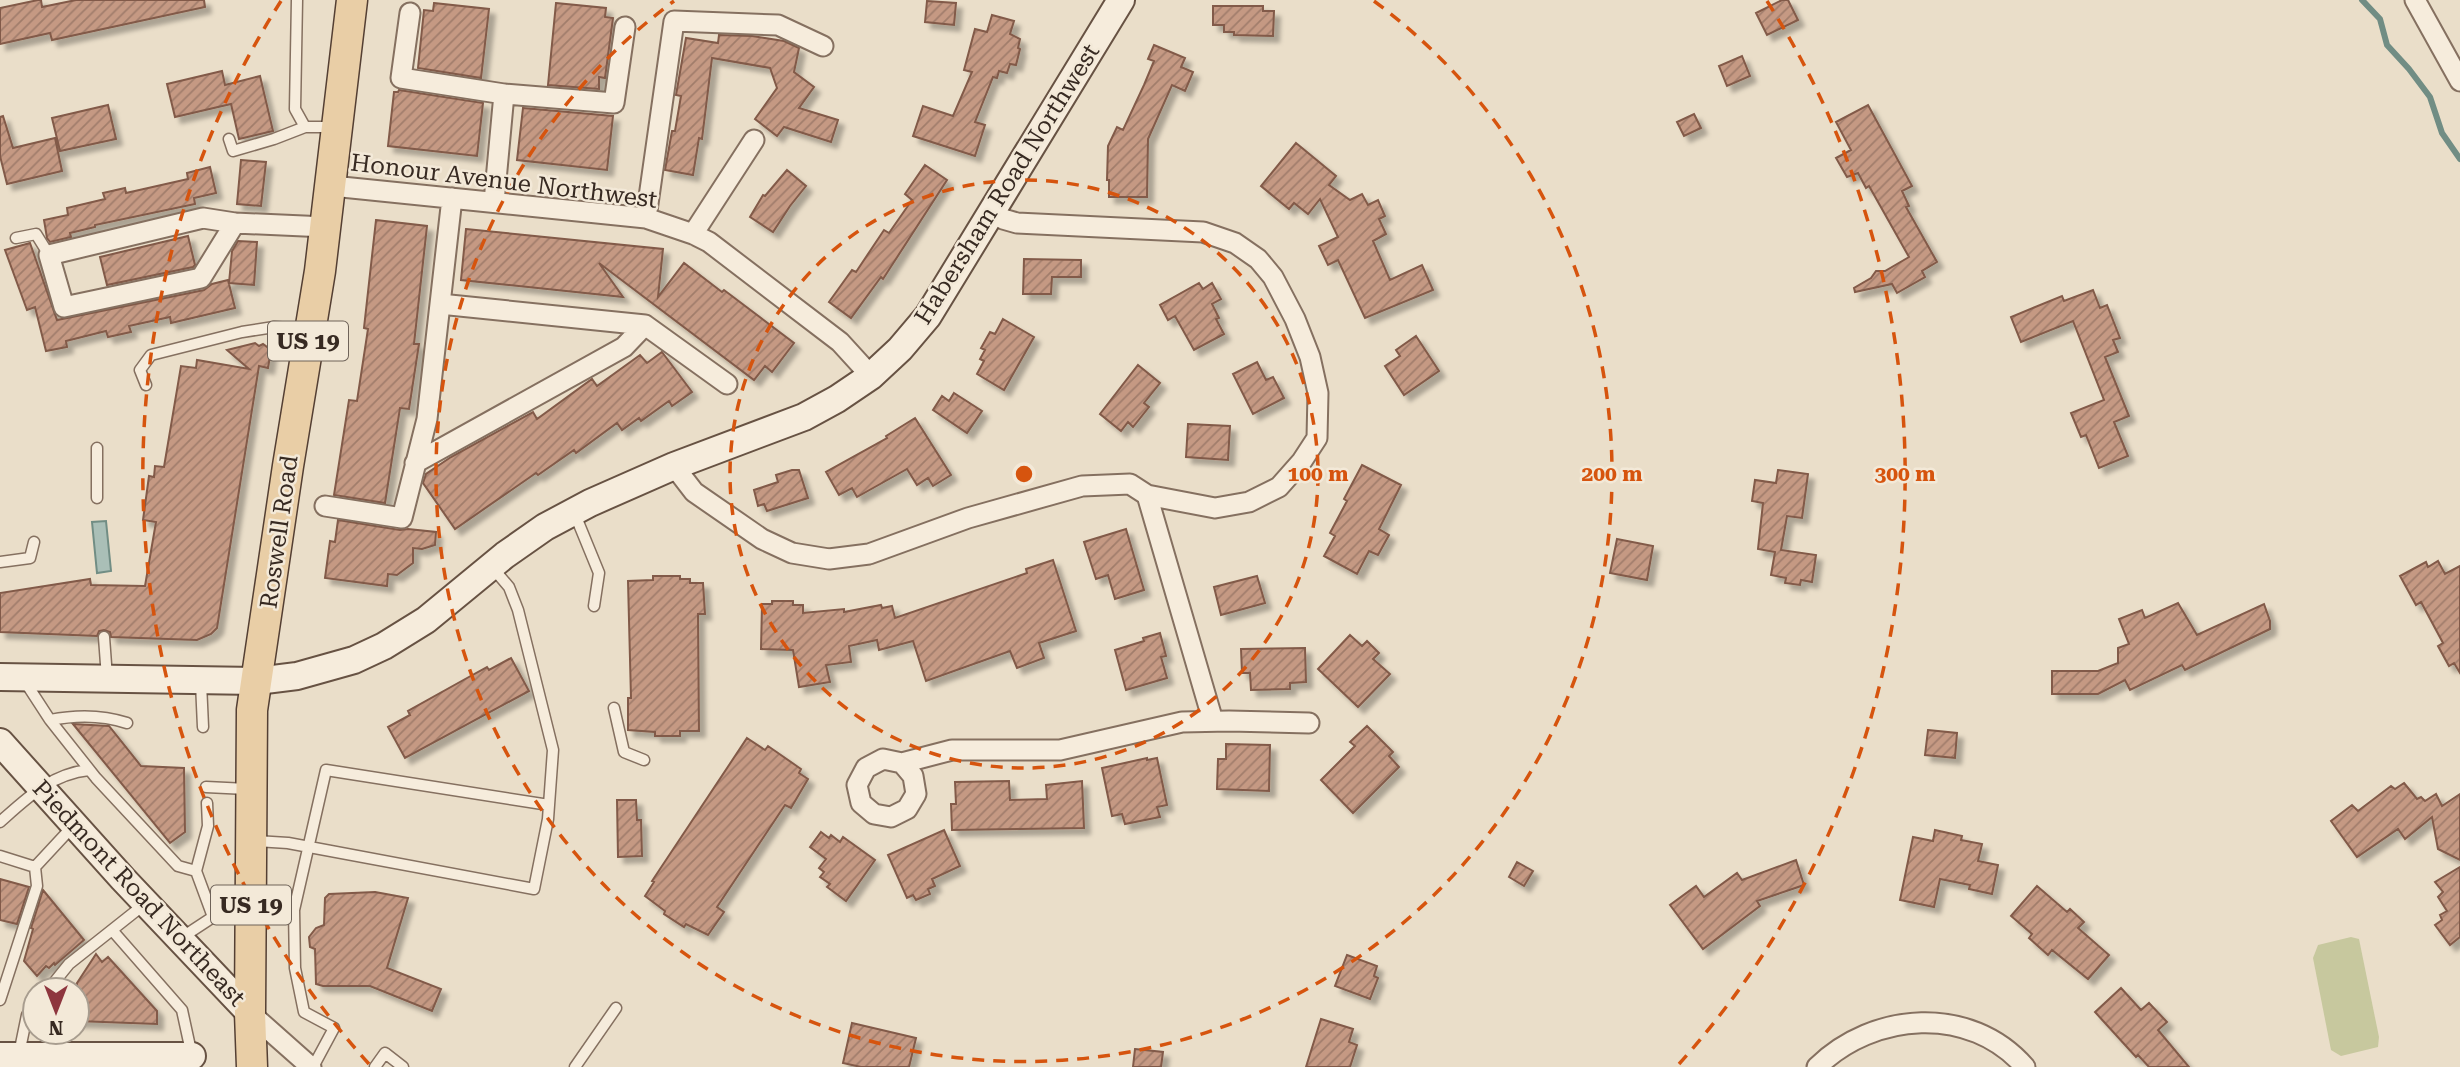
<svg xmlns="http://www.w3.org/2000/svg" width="2460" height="1067" font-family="'Roboto Serif',serif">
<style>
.pitch{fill:#c7c89e}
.water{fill:#aabfb7;stroke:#718d84;stroke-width:2}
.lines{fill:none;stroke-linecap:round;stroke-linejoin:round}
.stream{stroke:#718d84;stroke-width:6}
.building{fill:url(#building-hatch);stroke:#825a48;stroke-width:2;filter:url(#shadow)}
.lane-casing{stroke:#857060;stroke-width:13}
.street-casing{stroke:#857060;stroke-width:23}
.secondary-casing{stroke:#675243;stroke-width:30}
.primary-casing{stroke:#543f33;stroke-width:33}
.lane{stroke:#f6ecdc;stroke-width:10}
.street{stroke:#f6ecdc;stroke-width:19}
.secondary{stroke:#f6ecdc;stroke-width:26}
.primary{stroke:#e9cea6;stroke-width:30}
.ring{fill:none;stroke:#d6540e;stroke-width:3.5;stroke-dasharray:12 9}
.labels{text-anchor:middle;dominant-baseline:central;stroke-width:5;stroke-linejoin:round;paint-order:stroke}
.shield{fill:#f3e9d8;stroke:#6f6359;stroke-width:2}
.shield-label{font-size:23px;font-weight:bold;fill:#372a22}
.street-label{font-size:24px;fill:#372a22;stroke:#f3e9d8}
.centre{fill:#d6540e;stroke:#f3e9d8;stroke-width:3.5}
.ring-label{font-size:21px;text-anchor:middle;font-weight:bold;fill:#d6540e;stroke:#f3e9d8;stroke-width:5;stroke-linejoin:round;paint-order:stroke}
</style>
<defs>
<pattern id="building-hatch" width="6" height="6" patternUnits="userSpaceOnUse" patternTransform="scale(1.75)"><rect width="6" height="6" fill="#c59983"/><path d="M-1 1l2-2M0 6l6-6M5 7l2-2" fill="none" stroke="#a17d6b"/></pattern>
<filter id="shadow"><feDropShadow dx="6" dy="6" stdDeviation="2" flood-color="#0004"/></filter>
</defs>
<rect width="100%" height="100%" fill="#eadec9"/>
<path class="pitch" d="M2351 937 2359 939 2379 1037 2378 1047 2341 1056 2331 1050 2313 958 2318 945Z"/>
<path class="water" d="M106 521 111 571 97 573 92 522Z"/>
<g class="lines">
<path class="stream" d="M2362 0 2380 19 2387 45 2409 69 2430 97 2442 133 2460 159"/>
</g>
<path class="building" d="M38 0H41L42 7 76 0H204L205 7 52 40 50 33 0 44V8Z
M1782 0H1788L1798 20 1767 35 1756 13Z
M927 1 956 3 954 25 925 22Z
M434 3 489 9 481 78 418 68 424 10 433 11Z
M556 3 606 8 605 17 613 18 605 78 599 77V89L548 85Z
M1213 6H1263V11H1274L1273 36 1234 35V32H1224V25H1213Z
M992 15 1014 21 1010 34 1020 39 1018 48 1020 49 1016 65 1010 64 1007 73 999 71 997 78 993 77 975 122 985 125 975 156 913 136 923 106 953 116 972 72 964 70 975 29 987 32Z
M719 35 752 36 784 41 799 48 794 72 814 87 799 108 838 120 831 142 784 127 777 136 755 119 777 88 770 68 712 58 702 139 699 138 693 175 665 170 672 131H675L681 96 676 95 686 38 718 43Z
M1154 45 1185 58 1181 67 1193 72 1185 91 1172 85 1148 139 1147 197H1109V180H1107L1108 146 1117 127 1123 130 1144 85 1154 61 1148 59Z
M1742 56 1750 76 1727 86 1719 66Z
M222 71 225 85 260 76 273 131 239 139 231 104 175 117 167 84Z
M399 90 483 103 477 156 388 146 394 92H398Z
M108 105 116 139 60 151 52 118Z
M1868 105 1912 186 1902 191 1909 206 1906 207 1937 262 1922 271 1925 277 1897 293 1892 284 1855 292 1854 288 1871 278 1876 271H1885L1909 257 1869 186 1866 188 1858 173 1847 177 1836 158 1851 150 1836 122Z
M523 108 613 116 607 170 517 160Z
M1694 114 1701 128 1684 136 1677 122Z
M3 116 13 148 55 138 62 171 7 184 0 156V117Z
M1296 143 1336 176 1329 185 1350 200 1362 194 1368 205 1378 200 1385 216 1379 219 1386 234 1373 241 1390 280 1422 265 1433 290 1365 318 1338 260 1328 265 1319 246 1338 237 1320 199 1308 214 1294 203 1289 209 1261 186Z
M241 160 266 162 261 206 237 204Z
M925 165 947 180 883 279 881 277 851 318 829 302 852 270 856 272 884 230 889 233 912 200 905 194Z
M210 167 216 193 194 198 195 204 95 225V227L70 233 71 237 50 242 47 238 44 220 68 215 67 208 105 199 103 193 125 188 126 193 188 179 187 173Z
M787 170 806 186 790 206 773 232 750 217 763 195 765 196Z
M376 220 427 226 414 344H419L409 409 400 408 385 503 334 495 349 400 357 401 368 329 364 328Z
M466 229 663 249 658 297 684 263 722 292 724 290 794 343 772 372 765 366 754 380 599 263 623 297 461 280Z
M188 236 195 265 193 267 107 285 100 257Z
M238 241 257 242 254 285 229 283 232 251Z
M30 243 57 320 204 290 212 284 228 280 235 308 171 323 170 317 129 326 131 332 108 337 106 331 66 341 67 347 46 351 35 307 27 310 5 250Z
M1024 259 1081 260V277H1052L1051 294H1023Z
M1199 283 1203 289 1212 283 1221 299 1212 304 1219 318 1216 319 1224 334 1194 350 1175 316 1168 320 1160 305Z
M2093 290 2100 308 2107 305 2120 338 2113 340 2118 352 2105 357 2129 416 2114 422 2128 456 2099 468 2086 435 2081 437 2071 413 2104 400 2073 321 2021 342 2011 317 2062 296 2064 301Z
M1003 319 1034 337 1004 390 977 374 984 361 980 359 985 350 981 348 990 332 995 334Z
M1416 336 1439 371 1404 395 1385 366 1400 356 1396 350Z
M255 343 259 346 263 344 271 350 268 368 259 366 217 628 211 634 197 640 111 637 110 632 104 630 99 631 97 636 0 632V593L90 579 91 585 145 586 156 522 143 520 149 476 154 477 155 466 164 467 181 366 196 368 197 360 249 369 227 350Z
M662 352 692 392 672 406 669 401 641 421 639 418 622 430 617 423 576 453 574 450 538 475 536 473 455 529 423 483 426 474 451 457 533 412 537 419 592 379 597 386 640 355 647 363Z
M1257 362 1266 380 1273 377 1284 398 1253 414 1233 374Z
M1138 365 1160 383 1144 403 1149 407 1133 427 1128 422 1121 431 1100 414Z
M954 393 982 411 967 433 933 410 942 396 949 401Z
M915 418 951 475 933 486 928 478 917 485 907 469 857 497 852 488 839 495 826 472 887 438 886 436Z
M1188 424 1230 426 1228 460 1186 457Z
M1362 465 1401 485 1379 529 1389 535 1378 555 1369 551 1357 574 1324 556 1335 536 1330 533 1347 501 1344 499Z
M792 470H799L808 498 767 511 764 504 758 506 754 490 778 482 776 475Z
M1778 470 1808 474 1802 518 1787 516 1781 550 1816 555 1812 582 1801 580 1800 585 1785 583 1786 578 1771 575 1775 552 1758 549 1763 503 1752 501 1755 480 1776 483Z
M338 520 400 530 408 529 436 532 435 545 422 549 413 548V563L397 575 388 574 387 586 325 578 330 541 335 542Z
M1126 529 1144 590 1115 599 1108 575 1096 579 1084 542Z
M1617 539 1653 546 1647 580 1610 573Z
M1053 560 1076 631 1039 643 1044 658 1017 668 1010 651 926 681 913 641 879 650 877 640 849 646 851 662 826 665 830 682 799 687 793 650 761 649 762 604H772V601H793V605H803V613L844 609V612L881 605 882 608 892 606 895 618 1027 573 1026 569Z
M2438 561 2445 574 2460 566V673L2454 663 2449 666 2438 646 2443 643 2421 602 2416 605 2400 576 2426 562 2428 567Z
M653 576H680V579H690V583H703L705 614H698L699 731H680V736H655V732L628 730V698H631L628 581 653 580Z
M1257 576 1265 603 1221 615 1214 587Z
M2178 603 2197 635 2264 604 2270 621V629L2185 670 2182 665 2130 690 2125 680 2098 694H2052V671H2098L2118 663V648L2129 644 2119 619 2142 610 2145 618Z
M1160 633 1166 656 1161 657 1167 678 1126 690 1115 650 1144 641 1143 638Z
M1350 635 1362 646 1367 641 1379 653 1373 659 1390 674 1358 707 1318 669Z
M1305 648 1306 682 1290 683V689L1251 690 1250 673H1242L1241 649Z
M511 658 529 691 405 758 388 727 410 715 408 711 467 678 487 667 489 670Z
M73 724 109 726 141 766 184 768 185 832 170 843Z
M1367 726 1393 752 1389 756 1399 767 1353 813 1321 780 1355 746 1350 742Z
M1928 730 1957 733 1955 758 1925 755Z
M747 738 765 750 768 746 801 769 799 773 808 779 791 808 785 805 717 907 724 912 708 935 686 924 684 927 664 914 665 911 645 896 654 882 652 881Z
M1226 744 1270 745 1269 791 1217 789 1218 759H1226Z
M1147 758V760L1157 758 1167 805 1157 807 1160 817 1125 824 1122 814 1112 816 1102 768Z
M1009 781 1010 800 1047 799 1046 785 1082 781 1084 828 952 830 951 804H956L955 782Z
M2404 783 2417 799 2421 797 2425 801 2436 794 2442 806 2460 794V860L2438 849 2432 817 2405 839 2398 829 2357 857 2331 821 2352 805 2358 811 2391 786 2395 789Z
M617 800H636L637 820H641L642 856 618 857Z
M944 830 960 866 932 879 935 886 928 889 930 894 916 900 913 895 907 898 888 855Z
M1935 830 1962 836 1961 840 1982 844 1978 861 1998 865 1992 894 1969 889 1970 885 1940 879 1934 907 1900 900 1913 837 1933 841Z
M821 832 829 838 831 835 840 842 843 837 875 860 846 901 827 887 830 884 820 877 824 872 819 868 826 859 810 847Z
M1796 860 1804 885 1757 901 1760 906 1703 949 1670 905 1696 886 1704 897 1737 873 1742 880Z
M1517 862 1533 871 1524 886 1509 877Z
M2460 867V937L2450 945 2435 925 2442 920 2440 915 2447 911 2438 897 2443 892 2435 882Z
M0 879 29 887 17 924 0 920Z
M2037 886 2067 912 2070 909 2084 922 2078 928 2109 955 2088 979 2052 950 2048 955 2029 938 2032 934 2011 916Z
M43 890 84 940 55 965 54 963 49 968 46 966 37 976 24 961 33 929 31 928Z
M375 892 408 898 387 968 441 989 432 1011 370 986H323L316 984 315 949 310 947 309 937 316 928 324 925 325 898 329 894Z
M96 954 102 962 108 957 157 1011V1024L77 1021V983Z
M1347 955 1377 966 1374 976 1378 978 1370 999 1335 986Z
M2121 988 2141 1010 2149 1003 2167 1022 2158 1030 2189 1067H2149L2138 1055 2136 1057 2095 1012Z
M1321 1019 1353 1029 1349 1042 1357 1045 1350 1067H1306Z
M852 1023 916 1038 909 1067H861L843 1063Z
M1135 1049 1163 1052 1161 1067H1133Z"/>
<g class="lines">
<defs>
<path id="lane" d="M297 0 295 109 305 127
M229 139 233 151 274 139 305 127H335
M16 238 36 234 49 255
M146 385 140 370 151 355 242 332 274 327 306 329
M97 448V498
M574 512 599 573 594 606
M0 562 30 558 34 542
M104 637 107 678
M24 680 50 720C75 715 103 715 127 723
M201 683 203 727
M614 708 624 752 644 760
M50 720 96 778 178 866 196 871
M206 787 247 789
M207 803 208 826 196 871 213 917H247
M0 822C27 798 51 774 89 770
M256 841 288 843 534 889 548 819 553 750 518 610 509 587 492 567
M0 856 35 867
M112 930 182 1010 192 1056
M181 938 213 917
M48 990 69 964 146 903
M0 1000 37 886 35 867 74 825
M19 1054 27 1015 35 1005
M313 1067 334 1028 304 1012 295 968 294 910 326 770 549 805
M375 1067 385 1053 403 1067
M575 1067 616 1008"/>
<path id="street" d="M2415 0 2460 81
M410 13 401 78 504 94
M332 186 646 218 693 234 709 242 840 342 871 376
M494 202 504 94 614 103 625 27
M646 218 674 21 778 25 823 46
M235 223 201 278 64 307 49 255 203 218 235 223 326 227
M693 234 754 140
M440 304 645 325 727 384
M415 463 624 347 645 325
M674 466 694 492 762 539 792 553 829 559 869 554 968 518 1082 486 1130 484 1147 495 1215 508 1249 502 1279 487 1302 461 1317 438 1318 393 1310 357 1295 319 1273 277 1258 259 1235 243 1203 232 1017 223 1003 219 992 213
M1147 495 1213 721
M325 506 402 518 427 419 452 198
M902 763 913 776 916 794 907 809 891 817 874 814 861 803 857 785 866 768 883 759 902 763 952 750H1060L1182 722 1229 721 1309 723
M250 1013 311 1067
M1817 1067C1873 1012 1970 1004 2025 1067"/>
<path id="secondary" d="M0 677 257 681 297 676 354 660 384 646 426 620 505 555 545 527 590 503 674 466 804 417 837 399 871 376 900 349 928 316 1121 0
M0 742 123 879 250 1013
M0 1056H192"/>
<path id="primary" d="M252 1067 250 1013 252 710 288 466 320 271 352 0"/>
</defs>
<use href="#lane" class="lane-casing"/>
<use href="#street" class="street-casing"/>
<use href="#secondary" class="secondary-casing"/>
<use href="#primary" class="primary-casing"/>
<use href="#lane" class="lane"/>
<use href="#street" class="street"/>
<use href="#secondary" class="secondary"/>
<use href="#primary" class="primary"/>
</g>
<g class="ring">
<circle cx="1024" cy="474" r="294"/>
<path d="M1374 1A588 588 0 1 1 674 1"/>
<path d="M369 1064A881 881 0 0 1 281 1M1767 1A881 881 0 0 1 1679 1064"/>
</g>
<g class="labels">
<g class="shield">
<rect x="268" y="321.5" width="80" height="39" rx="5"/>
<rect x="211" y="885.5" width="80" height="39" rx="5"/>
</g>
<g class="shield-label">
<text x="308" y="341">US 19</text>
<text x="251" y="905">US 19</text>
</g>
<g class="street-label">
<text transform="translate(504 181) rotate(7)">Honour Avenue Northwest</text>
<text transform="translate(1007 184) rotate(-58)">Habersham Road Northwest</text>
<text transform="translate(279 532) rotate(-82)">Roswell Road</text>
<text transform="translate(139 893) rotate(47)">Piedmont Road Northeast</text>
</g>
</g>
<circle cx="1024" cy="474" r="10" class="centre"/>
<g class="ring-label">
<text x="1318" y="481">100 m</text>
<text x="1612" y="481">200 m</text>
<text x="1905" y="481">300 m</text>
</g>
<g transform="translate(56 1011) rotate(180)"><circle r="33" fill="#f3e9d8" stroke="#a89d8f" stroke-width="2"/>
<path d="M0-5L12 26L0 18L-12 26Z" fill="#8e363e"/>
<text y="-10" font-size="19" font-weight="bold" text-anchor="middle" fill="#372a22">N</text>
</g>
</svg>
